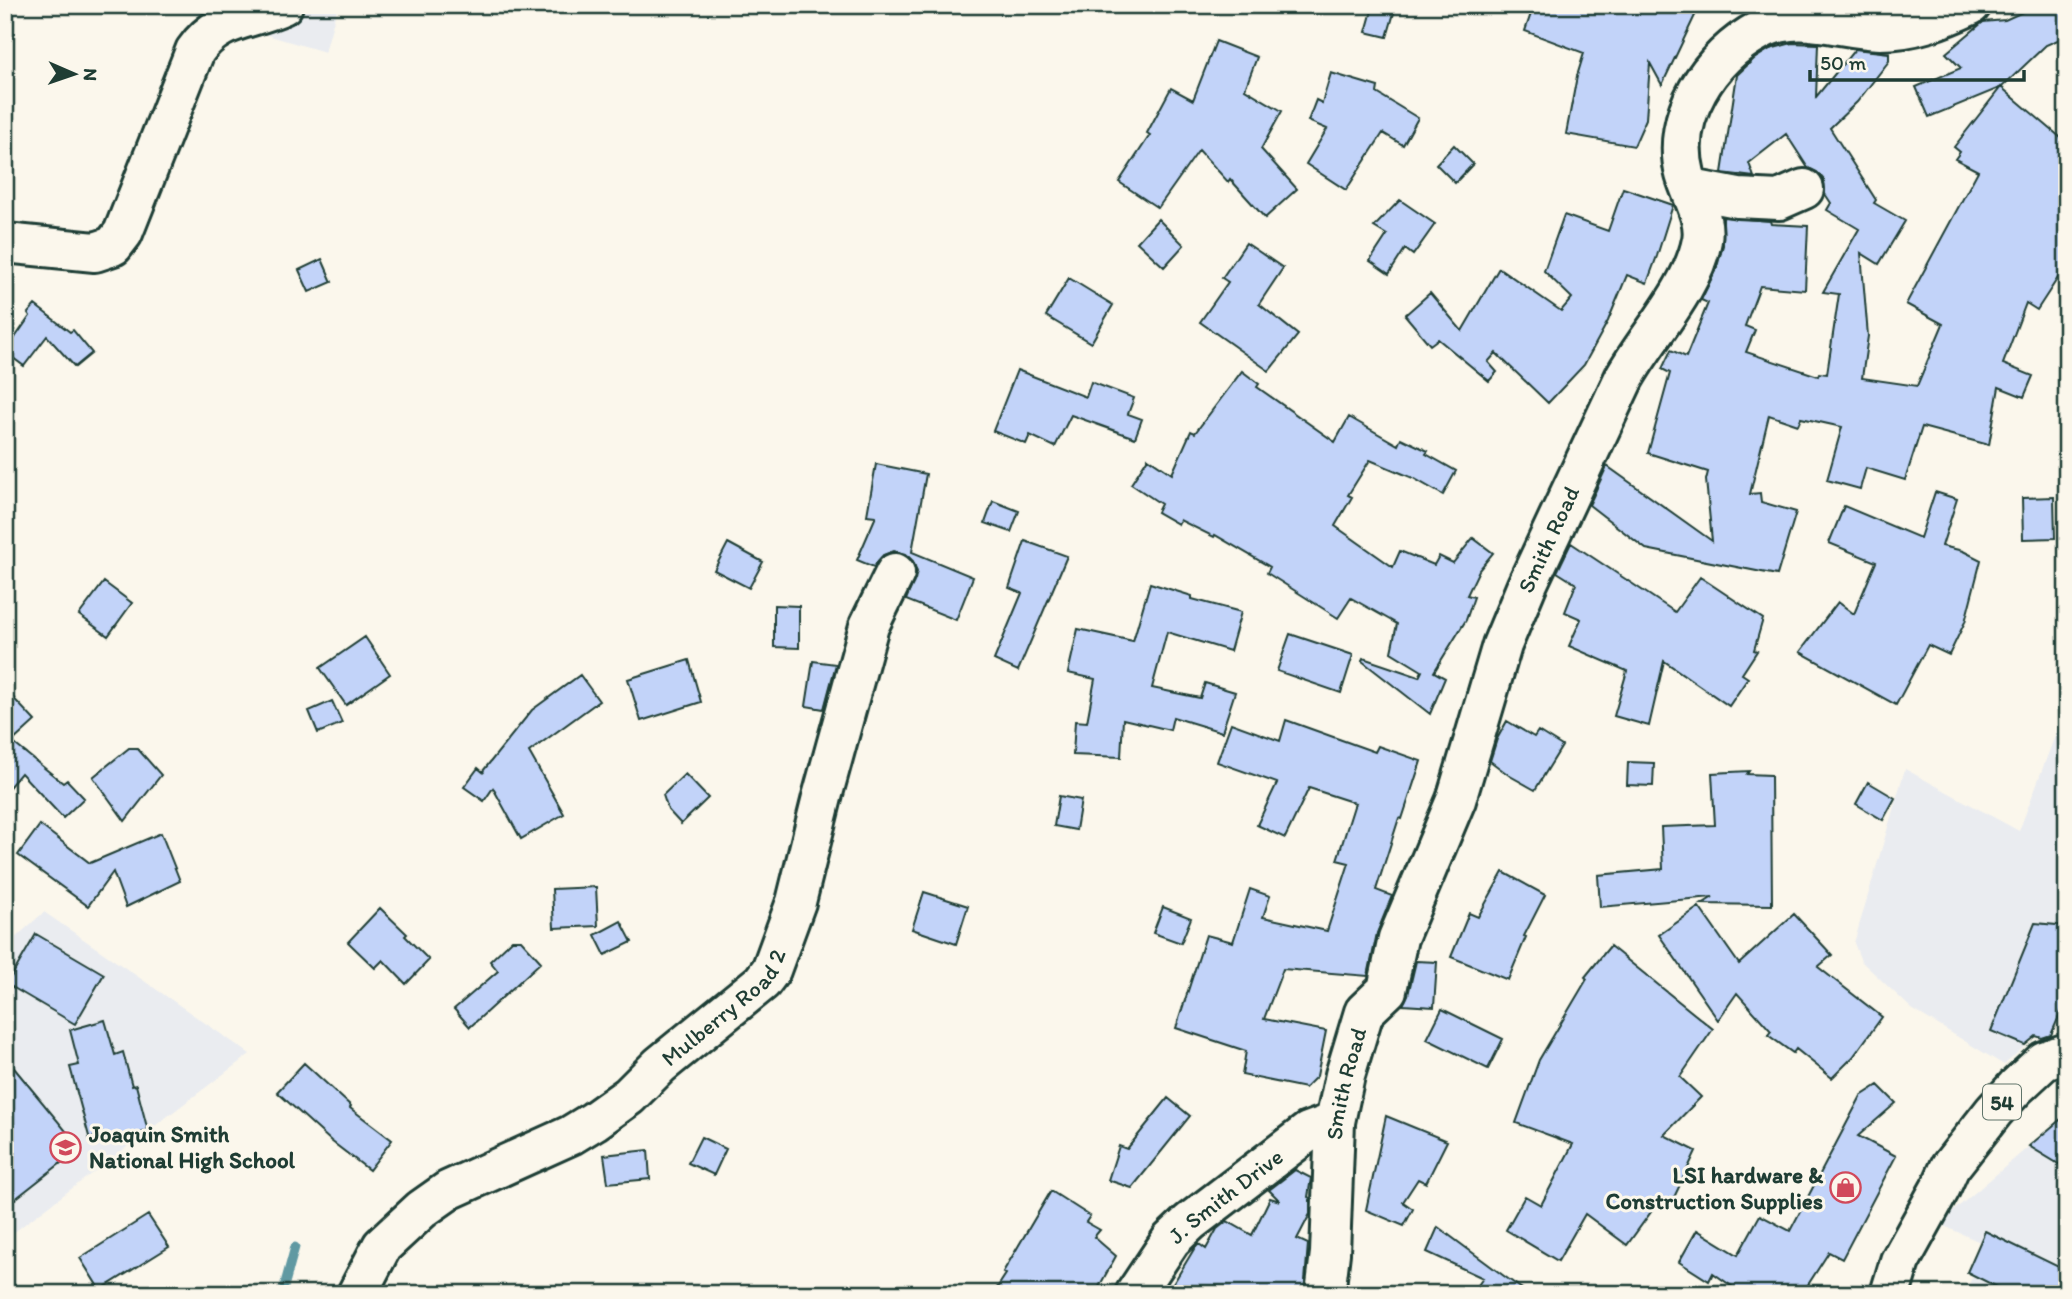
<svg xmlns="http://www.w3.org/2000/svg" width="2072" height="1299" font-family="Itim,sans-serif">
<style>
.built{fill:#eaecf0}
.lines{fill:none;stroke-linecap:round;stroke-linejoin:round}
.stream{stroke:#6099a2;stroke-width:9}
.building{fill:#c2d3f9;stroke:#1f3d34;stroke-width:2}
.minor-casing{stroke:#1f3d34;stroke-width:44}
.highway-casing{stroke:#1f3d34;stroke-width:44}
.minor{stroke:#fbf7ec;stroke-width:38}
.highway{stroke:#fbf7ec;stroke-width:38}
.labels{text-anchor:middle;dominant-baseline:central;stroke-width:6;stroke-linejoin:round;paint-order:stroke}
.shield{fill:#fbf7ec;stroke:#61756b;stroke-width:2}
.shield-label{font-size:21px;font-weight:bold;fill:#1f3d34}
.street-label{font-size:23px;fill:#1f3d34;stroke:#fbf7ec}
.poi-label{font-size:23px;font-weight:bold;fill:#1f3d34;stroke:#fbf7ec;text-anchor:start}
</style>
<rect width="100%" height="100%" fill="#fbf7ec"/>
<filter id="ink" filterUnits="userSpaceOnUse"><feTurbulence type="fractalNoise" baseFrequency=".0143" numOctaves="2"/><feDisplacementMap in="SourceGraphic" scale="14" xChannelSelector="R" yChannelSelector="G"/><feConvolveMatrix kernelMatrix="1 2 1 2 8 2 1 2 1" color-interpolation-filters="sRGB"/></filter>
<g filter="url(#ink)">
<path class="built" d="M164 5H338L325 52Z
M2067 704V1018L2060 1016 2049 1041 2036 1036 2004 1065 1912 1009 1861 961 1854 943 1905 769 2019 831Z
M44 912 250 1054 5 1239V947Z
M2067 1114V1294H1964L1973 1276 1967 1272 1980 1242 1944 1226 1951 1213Z"/>
<g class="lines">
<path class="stream" d="M282 1294 295 1247"/>
</g>
<path class="building" d="M1534 5H1700L1662 85 1650 63 1646 119 1634 146 1566 134 1577 76 1584 53 1525 31Z
M2038 5H2067V36L2046 45 2002 87 1929 117 1916 87 1961 68 1946 53 1983 22 2005 20Z
M1373 7 1394 13 1387 37 1366 32Z
M1216 41 1257 57 1245 89 1282 111 1261 149 1297 189 1265 218 1230 179 1228 182 1199 150 1158 208 1119 182 1150 135 1147 133 1171 88 1193 100Z
M1792 43 1818 44 1816 97 1855 49 1889 53V61L1857 102 1830 128 1876 200 1874 203 1905 221 1879 264 1861 253 1868 336 1862 378 1917 386 1943 324 1906 304 1978 171 1955 159 1960 152 1954 147 2001 87 2067 143V264L2037 310 2026 303 2003 364 2033 376 2024 397 1999 387 1989 445 1922 427 1905 480 1866 468 1860 489 1827 480 1842 427 1801 418 1798 425 1769 415 1750 494 1760 493 1761 502 1796 512 1777 575 1646 549 1589 505 1607 466 1712 541 1706 480 1708 472 1648 453 1670 373 1662 369 1671 350 1686 357 1708 303 1701 300 1717 267 1723 245V217L1770 221 1771 224 1808 226 1805 290 1760 286 1745 326 1755 330 1746 352 1818 376 1819 373 1827 374 1839 294 1823 292 1859 229 1827 210 1831 203 1825 194 1824 180 1817 172 1808 168 1786 134 1749 163 1754 177 1722 173 1737 75 1754 59 1770 49Z
M1331 73 1378 87 1377 93 1418 118 1403 145 1383 133 1346 190 1306 164 1327 129 1308 121 1316 100 1322 103Z
M1454 145 1473 164 1455 183 1436 164Z
M1623 188 1673 205 1657 256 1647 283 1627 275 1608 321 1584 365 1548 403 1496 353 1488 362 1497 372 1489 381 1438 339 1430 345 1405 315 1430 293 1462 331 1499 268 1561 311 1572 298 1544 271 1564 215 1608 231Z
M1400 200 1435 224 1413 255 1405 249 1389 274 1370 261 1387 235 1374 227Z
M1158 219 1184 245 1164 267 1137 242Z
M1246 243 1283 268 1259 304 1298 335 1269 371 1200 322 1228 282 1222 278Z
M322 259 332 282 309 292 299 270Z
M1069 278 1113 305 1091 343 1046 316Z
M35 305 70 332 73 330 92 353 75 367 47 336 24 366 5 352 30 316 28 313Z
M1017 370 1086 397 1091 382 1134 398 1128 414 1142 419 1135 438 1071 415 1055 447 1030 435 1026 444 993 431Z
M1242 371 1259 384 1257 387 1335 442 1349 417 1398 445 1401 438 1428 451 1426 454 1456 471 1443 495 1413 478 1370 460 1348 495 1352 497 1335 526 1393 567 1400 551 1434 565 1439 556 1453 563 1473 538 1493 553 1479 570 1467 595 1474 597 1466 620 1434 672 1445 678 1430 714 1362 661 1363 658 1419 677 1422 671 1391 652 1397 624 1351 598 1338 618 1267 573 1270 567 1215 535 1214 537 1180 520 1178 524 1157 512 1161 504 1131 484 1148 458 1172 474 1191 431 1195 433Z
M876 464 926 474 912 552 973 577 956 620 906 600 917 572 913 561 905 554 894 551 883 555 874 567 857 560 876 516 867 515Z
M1935 492 1957 499 1942 546 1963 551 1981 560 1965 622 1949 655 1928 645 1896 705 1800 652 1838 602 1854 614 1876 562 1829 543 1844 506 1920 538Z
M2054 497 2055 538 2023 539 2022 498Z
M993 501 1019 511 1011 532 985 523Z
M1025 541 1067 556 1018 671 994 660 1022 593 1009 588Z
M728 543 763 562 749 588 714 570Z
M1571 543 1675 612 1700 577 1763 619 1754 650 1757 651 1742 674 1748 678 1729 706 1664 661 1649 726 1614 716 1627 671 1569 646 1581 619 1565 612 1576 584 1557 572Z
M104 582 132 603 108 636 79 615Z
M1150 583 1192 596V599L1241 612 1230 651 1167 632 1152 688 1200 698 1205 683 1235 692 1222 732 1173 717 1170 730 1123 719 1121 757 1073 755 1075 721 1087 722 1095 679 1068 673 1078 629 1133 641Z
M774 605 799 606V648L774 647Z
M1290 634 1353 655 1341 693 1277 671Z
M365 637 390 674 346 705 320 668Z
M689 660 701 702 641 721 628 679Z
M813 661 836 664 824 709 806 706Z
M580 675 599 701 529 752 564 814 521 839 493 788 484 801 464 787 478 768 484 773 483 771 532 710Z
M5 689 35 721 12 742 63 783 67 780 84 798 63 818 21 773 5 792Z
M332 701 342 723 318 733 309 711Z
M1286 720 1375 752 1378 746 1421 761 1402 819 1399 818 1376 890 1392 896 1377 933 1368 976 1283 969 1264 1019 1326 1031 1317 1076 1305 1088 1242 1075 1246 1051 1176 1028 1206 935 1233 942 1250 889 1270 896 1263 917 1327 931 1349 863 1337 860 1355 803 1309 788 1285 838 1257 825 1277 783 1217 762 1231 723 1280 741Z
M1507 721 1534 737 1538 731 1562 746 1535 790 1510 776 1490 761 1497 739Z
M129 748H137L161 775 125 821 93 777Z
M1628 762 1654 763 1653 786 1627 785Z
M1749 771 1747 774 1771 775 1772 905 1702 904 1713 897 1600 907 1598 875 1663 869 1661 827 1715 825 1712 773Z
M685 774 708 798 681 824 668 810 663 795Z
M1868 782 1895 798 1883 820 1856 804Z
M1059 796 1081 800 1076 830 1054 826Z
M40 825 90 863 161 833 180 881 126 907 113 872 88 906 18 855Z
M1503 872 1545 895 1524 936 1526 937 1508 980 1451 957 1469 913 1478 917Z
M596 887 598 926 554 928 552 889Z
M924 892 968 906 956 944 912 929Z
M1163 907 1191 918 1181 943 1153 933Z
M1699 907 1739 964 1794 914 1832 955 1818 967 1882 1017 1853 1057 1832 1078 1796 1049 1793 1053 1768 1035 1771 1031 1737 993 1718 1020 1659 935Z
M380 908 407 934 405 936 429 960 406 984 383 960 375 968 348 942Z
M621 921 632 942 605 955 595 935Z
M2035 923 2067 926V998L2051 1035 2042 1038 2036 1036 2025 1045 1991 1031Z
M36 934 104 974 75 1024 7 984Z
M512 940H521L541 962 470 1027 454 1009 498 971 490 961Z
M1610 946 1713 1029 1680 1077 1701 1097 1664 1135 1696 1151 1669 1208 1659 1201 1627 1245 1585 1214 1558 1261 1506 1230 1525 1196 1541 1205 1573 1144 1516 1123 1539 1060 1587 979 1585 977Z
M1416 961 1437 962 1434 1007 1403 1005 1408 995Z
M1442 1009 1503 1039 1488 1069 1427 1039Z
M105 1020 115 1055 123 1052 132 1086 136 1085 148 1131 104 1143 101 1132 90 1140 70 1067 79 1065 70 1030Z
M5 1057 80 1148 5 1207Z
M304 1063 351 1106 350 1108 392 1140 369 1170 331 1141 277 1092Z
M1878 1085 1896 1103 1858 1136 1896 1156 1842 1259 1829 1252 1802 1294H1743L1713 1273 1709 1281 1679 1262 1697 1230 1738 1255 1760 1215 1790 1231 1861 1096Z
M1168 1098 1190 1116 1132 1188 1108 1180 1119 1146 1127 1149Z
M2067 1114V1169L2029 1146Z
M1386 1116 1447 1141 1426 1183 1418 1179 1403 1202 1413 1209 1404 1226 1366 1210Z
M701 1137 726 1149 714 1175 688 1163Z
M648 1150 650 1179 608 1183 604 1155Z
M1295 1170 1311 1178 1308 1197 1310 1198V1214L1297 1239 1308 1244 1304 1294H1167L1194 1249 1199 1244 1206 1249 1217 1229 1227 1221 1252 1235 1270 1198 1280 1201 1269 1190Z
M1051 1191 1090 1216 1086 1222 1100 1230 1094 1237 1116 1256 1095 1294H993L1006 1274 1003 1272Z
M148 1215 169 1247 100 1290 80 1258Z
M1438 1227 1504 1276 1529 1294H1472L1483 1278 1427 1252Z
M1985 1231 2067 1271V1294H2011L1967 1272Z"/>
<g class="lines">
<defs>
<g id="minor">
<path d="M1691 189 1738 198 1779 200 1804 189"/>
<path d="M5 243 95 252 113 246 123 233 195 51C218 17 248 21 283 5"/>
<path id="s1" d="M357 1294 382 1246 422 1209 449 1190 571 1135 594 1121 629 1096 660 1065 762 982 771 970 796 902 822 797 869 626 895 573"/>
<path id="s2" d="M1135 1294 1171 1240 1190 1222 1308 1132 1335 1122"/>
<path id="s3" d="M1325 1294 1330 1253 1335 1122 1345 1075 1364 1012 1387 990 1398 938 1456 800 1502 645 1527 585 1624 378C1648 335 1693 289 1702 240 1706 217 1691 196 1685 174 1670 117 1709 57 1760 30 1798 9 1840 29 1880 30 1913 30 1941 19 1971 5"/>
</g>
<path id="highway" d="M1890 1294 1900 1261 1941 1187 1950 1167 1994 1111 2016 1087 2044 1061 2067 1053"/>
</defs>
<use href="#minor" class="minor-casing"/>
<use href="#highway" class="highway-casing"/>
<use href="#minor" class="minor"/>
<use href="#highway" class="highway"/>
</g>
</g>
<defs>
<symbol id="school-ring" viewBox="-11 -11 22 22"><circle r="9.5" fill="#fbf7ec" stroke="#d1495b" stroke-width="1.5"/><path d="M0-5L7-2L0 1L-7-2ZM-4 1L0 2.5L4 1V4Q0 6-4 4Z" fill="#d1495b"/></symbol>
<symbol id="shop-ring" viewBox="-11 -11 22 22"><circle r="9.5" fill="#fbf7ec" stroke="#d1495b" stroke-width="1.5"/><path d="M-5-2.5h2.3a2.7 3.5 0 0 1 5.4 0H5L5.5 6h-11ZM-1.5-2.5h3a1.5 2.3 0 0 0-3 0Z" fill="#d1495b"/></symbol>
</defs>
<g fill-rule="evenodd">
<use href="#school-ring" x="48" y="1130" width="35" height="35"/>
<use href="#shop-ring" x="1828" y="1170" width="35" height="35"/>
</g>
<g class="labels">
<rect class="shield" x="1983" y="1084.5" width="38" height="35" rx="5"/>
<g class="shield-label">
<text x="2002" y="1102">54</text>
</g>
<g class="street-label">
<text stroke="none"><textPath href="#s3" startOffset="798">Smith Road</textPath></text>
<text stroke="none"><textPath href="#s1" startOffset="476">Mulberry Road 2</textPath></text>
<text stroke="none"><textPath href="#s3" startOffset="212">Smith Road</textPath></text>
<text stroke="none"><textPath href="#s2" startOffset="135">J. Smith Drive</textPath></text>
</g>
<g class="poi-label">
<text x="89" y="1134">Joaquin Smith<tspan x="89" dy="26">National High School</tspan></text>
<text x="1823" y="1175" text-anchor="end">LSI hardware &amp;<tspan x="1823" dy="26">Construction Supplies</tspan></text>
</g>
</g>
<rect width="2072" height="1299" fill="none" stroke="#fbf7ec" stroke-width="28"/>
<rect x="14" y="14" width="2044" height="1271" fill="none" stroke="#1f3d34" stroke-width="2.5" filter="url(#ink)"/>
<g transform="translate(74 74) rotate(92)" stroke="#fbf7ec" stroke-width="5" paint-order="stroke">
<path d="M0-5L12 26L0 18L-12 26Z" fill="#1f3d34"/>
<text y="-10" font-size="19" font-weight="bold" text-anchor="middle" fill="#1f3d34">N</text>
</g>
<path d="M1810 70v10h214v-10" fill="none" stroke="#1f3d34" stroke-width="3.5"/>
<text x="1820" y="70" font-size="21" fill="#1f3d34" stroke="#fbf7ec" stroke-width="5" paint-order="stroke">50 m</text>
</svg>
